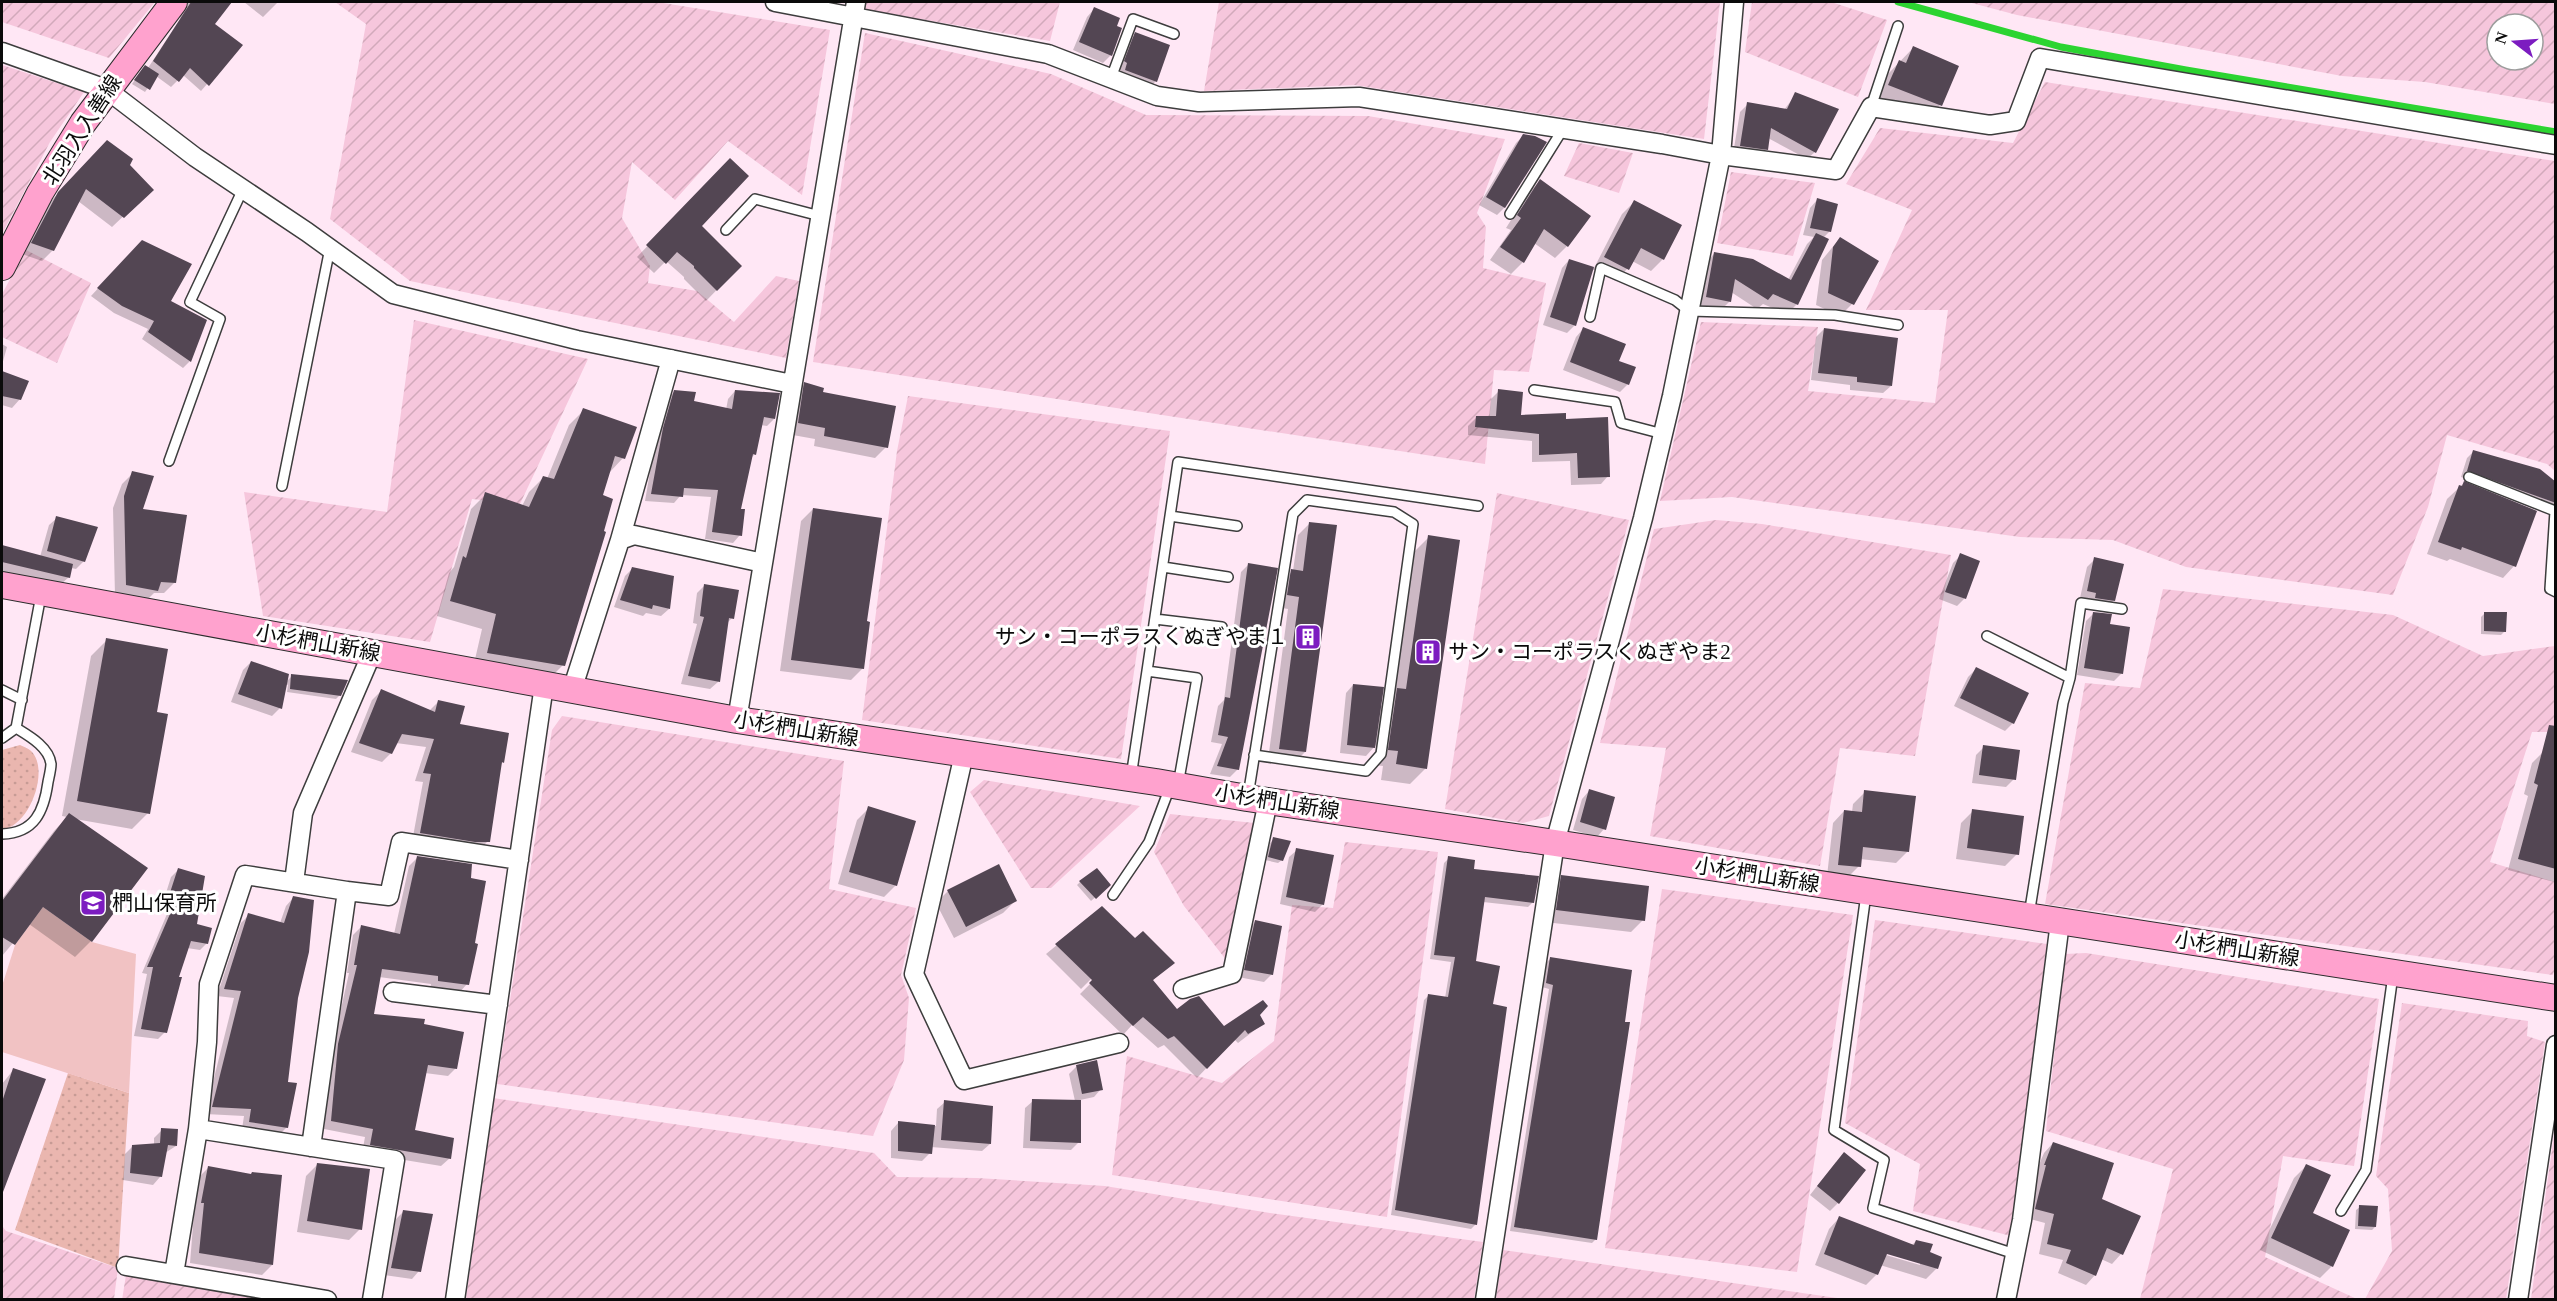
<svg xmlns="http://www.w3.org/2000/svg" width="2557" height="1301" font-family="'Times New Roman','Noto Sans JP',serif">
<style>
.farmland{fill:url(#farmland-furrows);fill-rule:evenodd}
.grass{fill:url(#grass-dots)}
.pitch{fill:#f1c2c3}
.shadow{fill:#0003;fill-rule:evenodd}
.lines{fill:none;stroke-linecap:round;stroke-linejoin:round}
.stream{stroke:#2cd431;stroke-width:7}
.building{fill:#534653}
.lane-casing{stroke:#3d3d3d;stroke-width:12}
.street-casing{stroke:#3d3d3d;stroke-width:21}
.secondary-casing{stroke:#2c2c2c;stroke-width:28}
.lane{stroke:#fff;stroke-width:9}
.street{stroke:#fff;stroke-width:18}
.secondary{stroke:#ffa2ce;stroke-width:26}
.labels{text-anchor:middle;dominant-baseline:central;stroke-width:6;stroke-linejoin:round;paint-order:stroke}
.street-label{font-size:21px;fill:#0a0a0a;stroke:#fff}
.poi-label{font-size:21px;fill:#0a0a0a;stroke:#fff;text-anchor:start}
</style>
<defs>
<pattern id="farmland-furrows" width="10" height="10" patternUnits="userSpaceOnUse" patternTransform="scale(1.5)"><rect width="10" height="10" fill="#f6c6dc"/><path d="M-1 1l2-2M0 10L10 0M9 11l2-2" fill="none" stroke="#d2a9bb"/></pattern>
<pattern id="grass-dots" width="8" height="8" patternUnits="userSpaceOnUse" patternTransform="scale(1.5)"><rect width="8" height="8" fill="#eab6af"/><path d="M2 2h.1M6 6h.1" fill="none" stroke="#c79b95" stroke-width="1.8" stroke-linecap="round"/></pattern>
</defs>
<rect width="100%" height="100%" fill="#ffe7f5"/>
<path class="farmland" d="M2 2H155L109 58 2 22Z
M335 2H657L830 30 802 195 728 141 675 200 632 162 622 218 650 266 648 283 697 291 734 322 776 276 799 281 786 358 410 281 330 219 366 24Z
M862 2H1060L1050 41 861 9Z
M1219 2H1720L1704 139 1355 85 1204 91Z
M1752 2H1831L1887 20 1858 97 1745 52Z
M1968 2H2555V104L2425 82 2342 76 2017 15ZM2497 24H2533V60H2497Z
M865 33 1051 74 1146 115 1368 116 1505 139 1477 213 1486 227 1483 268 1546 283 1529 372 1494 370 1485 464 813 362Z
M2 65 84 92 50 142 2 234Z
M2045 82 2555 161V471L2547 464 2447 435 2428 507 2393 595 2186 567 2113 540 2020 537 1732 497 1660 501 1701 322 1818 327 1808 391 1935 403 1948 310H1866L1912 210 1846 184 1880 128 2013 143Z
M1579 143 1633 153 1619 193 1564 176Z
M1731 172 1815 183 1793 256 1717 243Z
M26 250 91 283 57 363 2 337V294Z
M414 320 588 359 520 504 472 499 430 642 263 616 244 492 387 512Z
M908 396 1170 431 1121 759 862 720 897 451Z
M1497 493 1629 520 1549 816 1523 823 1445 809Z
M1716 520 1762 524 1951 555 1915 756 1840 748 1820 866 1650 836 1666 748 1600 743 1654 529Z
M2163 589 2393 615 2483 656 2555 646V732H2532L2490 862 2555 882 2556 963 2553 975 2045 904 2085 683 2140 688Z
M562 716 844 761 829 889 916 908 901 975 909 998 904 1060 873 1136 497 1084 552 730Z
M984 780 1140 806 1051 888H1031L970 792Z
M1170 814 1254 823 1227 961 1184 906 1154 852Z
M1345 842 1438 852 1387 1217 1112 1175 1127 1056 1222 1083 1274 1041 1292 905 1333 908Z
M1662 889 1853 915 1797 1272 1605 1248Z
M1875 920 2047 944 2011 1236 1913 1211 1920 1164 1845 1123Z
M2086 953 2379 999 2354 1166 2283 1156 2265 1257 2357 1299H2140L2173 1169 2046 1131 2065 954Z
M2402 1003 2528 1021 2527 1036 2545 1042 2506 1299H2365L2392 1251 2388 1189 2376 1176Z
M493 1098 874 1153 897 1177 977 1178 1105 1186 1270 1213 1483 1242 1474 1299H466Z
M2555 1128V1299H2531Z
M2 1226 6 1231 118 1268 114 1299H2Z
M1503 1250 1844 1299H1496Z
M126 1275 265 1299 122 1300Z"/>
<path class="grass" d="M20 745C24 747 30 749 32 752 50 772 28 828 2 829V750Z
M68 1073 129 1093 118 1268 15 1230Z"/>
<path class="pitch" d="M43 907 92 942 136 954 129 1093 2 1052V986L15 945Z"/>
<path class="shadow" d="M185 2H203L208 5 211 2H230L213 24 241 45 201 91 183 75 171 87 156 76 145 92 132 84 142 70 148 68 180 19 182 6Z
M244 2H278L263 17Z
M1094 9 1115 27 1111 55 1103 63 1073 50 1087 17Z
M1136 34 1169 46 1156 81 1148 89 1118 78 1121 70 1118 69 1128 42Z
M1914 47 1957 66 1940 105 1929 117 1877 97 1888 74Z
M1796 94 1815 152 1807 159 1768 138 1766 149 1758 157 1733 154 1740 112 1748 104 1784 110Z
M1524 135 1504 208 1497 215 1479 205 1516 143Z
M97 153 128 165 151 190 112 227 78 201 53 250 42 261 22 254 48 204Z
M730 160 700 226 740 266 706 301 684 279V277L666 261 654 273 637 257Z
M1540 181 1588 216 1567 246 1555 258 1534 243 1523 262 1511 274 1490 260 1511 230 1506 228 1528 193Z
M1817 200 1830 231 1823 238 1827 240 1797 304 1787 314 1763 304 1757 309 1731 292 1730 301 1720 311 1697 307 1704 264 1714 254 1788 280 1807 244 1814 237 1803 235 1810 208Z
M1634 202 1663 259 1651 271 1632 261 1627 269 1616 281 1592 269 1575 325 1567 333 1543 325 1562 268 1569 260 1594 268 1622 214Z
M1840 238 1877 262 1852 304 1840 316 1816 305 1822 260Z
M142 241 169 302 190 361 183 368 142 339 148 329 114 313 91 296Z
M1583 329 1628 384 1620 392 1563 370 1576 337Z
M1824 329 1891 386 1883 393 1850 390V385L1811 380 1816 337Z
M2 344 7 347 2 365Z
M2 373 27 382 20 399 12 408 2 405Z
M805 384 886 447 875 458 814 446 815 439 787 434 794 395Z
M735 391 774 419 767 426 761 425 755 454 750 459 740 510V535L733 543 705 539 711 497 681 495 674 503 645 501 656 437 667 399 674 392 693 403 726 410 728 399Z
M1499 391 1520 416 1565 420 1608 476 1601 484 1571 485 1570 461 1532 462V441L1468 435V426L1476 418 1489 417 1491 399Z
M584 410 623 458 609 473 601 496 563 665 549 679 473 668 482 629 437 616 449 573 454 567 471 509 486 494 522 506 529 492 543 478 547 479 569 425Z
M2473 452 2556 484V504L2549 510 2461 477 2467 458Z
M133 473 141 510 175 582 164 593H154L146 601 115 596 113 508 122 484Z
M2464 483 2514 566 2503 578 2450 559 2447 561 2427 554 2447 499Z
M813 509 866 622 863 668 851 680 780 671 801 521Z
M57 518 84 561 76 569 71 568 69 577 60 585 2 572V547L40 557 49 525Z
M1310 523 1305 752 1293 764 1268 760 1288 609 1276 607 1280 583 1293 571 1298 535Z
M1429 537 1426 768 1410 784 1381 780 1383 766 1373 765 1376 745 1366 756 1340 753 1346 693 1353 685 1379 708 1393 694 1413 553Z
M1961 555 1979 562 1964 599 1957 606 1939 599 1953 563Z
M2095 559 2114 600 2106 608 2080 598 2087 567Z
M1248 565 1238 769 1230 777 1210 774 1222 744 1211 742 1218 706 1224 700 1241 572Z
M633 568 669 609 661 616 646 613 643 616 614 607 625 576Z
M705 585 732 618 726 624 718 682 710 689 681 684 697 624 693 623 697 593Z
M2094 613 2122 673 2114 681 2077 675 2086 621Z
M2485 613 2505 631 2501 635 2481 634V617Z
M107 640 155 713 148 813 132 829 75 819 91 941 75 957 29 924 2 956V899L54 831 67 817 62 816 91 656Z
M251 662 286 682 292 676 340 695 336 699 287 692 288 685 286 684 280 708 272 716 231 702 243 670Z
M1976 669 2013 723 2005 731 1954 706 1968 677Z
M381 691 429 711 438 702 458 725 503 762 500 765 488 841 479 850 412 842 423 782 415 781 426 747 396 743 391 753 382 762 351 752 372 700Z
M1984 747 2014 779 2006 787 1972 783 1976 755Z
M2543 752 2556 801 2554 882 2508 870 2528 796 2524 794 2532 763Z
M1589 791 1604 829 1597 837 1573 830 1582 799Z
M1865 792 1908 851 1896 863 1860 859 1859 866 1847 878 1827 876 1833 823 1844 811 1852 812 1853 804Z
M869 808 896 885 884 897 838 884 857 820Z
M1973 811 2017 854 2005 866 1956 859 1961 823Z
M1274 839 1282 860 1278 863 1265 860 1270 843Z
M1297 850 1323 904 1315 912 1280 904 1289 857Z
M418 857 467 984 459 993 430 989 431 984 379 977 372 1015 422 1025 456 1068 448 1076 425 1073 414 1131 450 1158 441 1166 362 1153 365 1137 324 1129 331 1054 349 973H347L353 935 361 927 394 934 409 866Z
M1449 858 1533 902 1528 907 1483 902 1474 962 1492 1006 1476 1224 1471 1229 1391 1215 1424 1000 1429 995 1445 998 1451 962 1430 959 1444 863Z
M178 870 195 925 207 943 200 950 187 948 177 978 165 1032 158 1039 134 1036 147 974 142 973 167 914 160 912 171 877Z
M1562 877 1643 920 1631 932 1545 922 1550 889Z
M1080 882 1109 885 1091 901 1077 885Z
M948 891 1015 901 1003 913 954 938 936 903Z
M293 898 297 998 286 1083 287 1127 279 1135 242 1129 244 1116 205 1114 234 998 217 996 241 923 249 915 280 923 286 906Z
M1102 908 1135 940 1173 963 1152 981 1177 1011 1224 1028 1258 1014 1264 1023 1238 1043 1234 1039 1197 1078 1164 1045 1158 1048 1132 1025 1123 1035 1080 994 1095 979 1093 977 1081 989 1046 954Z
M1255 922 1272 974 1264 982 1238 977 1247 930Z
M1551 958 1596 1239 1592 1243 1510 1231 1549 989 1542 987 1546 963Z
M1077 1066 1101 1089 1094 1097 1080 1100 1079 1142 1071 1150 1023 1148 1025 1108 1033 1101H1075L1069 1074Z
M14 1069 44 1080 2 1192V1084Z
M945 1102 990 1144 982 1151 931 1147 930 1153 922 1161 891 1158V1131L898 1123 936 1126 937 1109Z
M162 1130 176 1146 165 1153 160 1177 153 1185 123 1180 125 1154 133 1146 154 1145V1138Z
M2053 1143 2101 1199 2121 1254 2112 1264 2101 1259 2095 1275 2086 1285 2058 1273 2063 1260 2039 1254 2045 1223 2026 1218 2038 1175 2035 1174 2044 1153Z
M1836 1162 1838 1203 1830 1211 1810 1195Z
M317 1165 360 1229 349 1240 297 1232 306 1176Z
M2306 1166 2311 1213 2332 1266 2320 1278 2260 1250 2294 1178Z
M209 1167 272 1265 262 1275 190 1263 194 1213H192L199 1177Z
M2360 1207 2375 1227 2372 1230 2355 1229 2356 1210Z
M403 1212 419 1271 412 1279 384 1275 396 1219Z
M1839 1218 1911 1246 1916 1241 1928 1253 1937 1268 1926 1279 1880 1265 1877 1274 1866 1285 1815 1265 1829 1229ZM1880 1250 1920 1262V1265L1879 1253Z"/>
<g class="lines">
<path class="stream" d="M1898 2 2061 47 2186 70 2556 132"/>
</g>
<path class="building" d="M191 2H232L215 24 243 45 209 86 190 68 179 82 153 61Z
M1094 7 1120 18 1117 26 1122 28 1112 56 1079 42Z
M1135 32 1170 45 1157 82 1125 70 1127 63 1124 61Z
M1913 46 1959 66 1942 106 1888 85 1899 60 1906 63Z
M145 65 159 74 150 90 134 80Z
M1795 92 1839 109 1816 153 1771 128 1768 150 1740 146 1747 102 1787 109Z
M1523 134 1535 136 1547 142 1505 208 1486 197Z
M107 140 133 159 130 165 154 190 124 218 86 189 54 251 31 243 58 192Z
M730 158 749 176 702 226 742 266 717 291 694 268V266L677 252 666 264 646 245Z
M1540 179 1591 216 1568 247 1544 229 1524 263 1500 247 1521 218 1517 215Z
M1817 198 1838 204 1831 232 1810 228Z
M1634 200 1682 225 1664 260 1641 248 1629 270 1604 257Z
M1816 233 1829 239 1798 305 1773 294 1768 300 1735 279 1731 302 1706 297 1714 252 1753 259 1791 280Z
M1840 237 1879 261 1854 305 1828 293 1833 247Z
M142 240 192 264 171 301 207 320 191 362 148 332 154 321 122 306 97 288Z
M1569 259 1594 267 1576 326 1550 317Z
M1583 327 1626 344 1619 361 1636 367 1629 385 1570 362Z
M1824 328 1898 338 1892 386 1857 382V377L1818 373Z
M2 371 29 381 21 400 2 396Z
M804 382 824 388 823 392 896 406 888 448 824 436 825 428 798 423Z
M1498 389 1523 392 1521 415 1566 413V419L1608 417 1610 477 1578 478 1577 453 1539 455V434L1475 427 1476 416H1496Z
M674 390 696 392 694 401 732 409 735 390 780 393 775 419 764 417 756 455 753 454 741 509H745L742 536 712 532 718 490 684 488 683 497 651 494 663 428Z
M583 408 637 427 625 459 615 456 603 495 613 499 604 531 606 532 565 666 487 653 496 614 450 601 463 556 466 558 485 492 529 507 543 476 554 479Z
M2473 450 2540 469 2556 482V503L2467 471Z
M132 471 154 476 143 509 187 515 176 583 161 582 158 591 126 585 124 496Z
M2464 481 2537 511 2516 567 2462 547 2461 550 2438 542 2459 485 2462 486Z
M813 508 882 518 867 621 870 622 864 669 791 660Z
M56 516 98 527 85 562 47 551Z
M1309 522 1337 525 1306 752 1279 749 1299 597 1287 595 1291 569 1303 571Z
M1428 535 1460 540 1427 769 1396 764 1398 751 1388 750 1397 688 1406 689Z
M2 545 73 564 70 578 2 562Z
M1960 553 1980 561 1966 599 1945 592Z
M2094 557 2124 564 2115 601 2095 598 2096 593 2087 591Z
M1248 563 1278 568 1239 770 1217 766 1228 737 1218 735 1225 697 1230 698Z
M632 567 674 576 670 609 653 605 652 609 620 600Z
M704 584 739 590 734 619 729 618 720 682 688 676 704 617 700 616Z
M2093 612 2112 614 2110 624 2130 627 2123 674 2084 668Z
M2484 612H2507L2506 632 2484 631Z
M106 638 168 649 157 712 168 714 150 814 77 801Z
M251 661 289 674 282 709 238 694Z
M1976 667 2029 693 2014 724 1960 698Z
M291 674 348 680 341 696 290 689Z
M1353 684 1384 687 1375 748 1347 745Z
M381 689 435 712 438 700 465 706 460 724 509 733 504 763 502 762 490 842H475L420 833 431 774 423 773 434 739 402 734 392 754 359 743Z
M2549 725 2556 726V869L2518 859 2538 785 2534 783Z
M1983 745 2020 750 2016 780 1979 775Z
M1589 789 1615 797 1606 830 1580 822Z
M1864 790 1916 796 1909 852 1863 847 1861 867 1838 865 1844 810 1862 812Z
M868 806 916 821 897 886 849 872Z
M1972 809 2024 816 2019 855 1967 848Z
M69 813 148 868 92 942 43 907 15 945 2 937V901Z
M1273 837 1291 841 1283 861 1268 857Z
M1296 848 1334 855 1324 905 1286 897Z
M417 856 472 864 471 878 486 881 475 943 478 944 469 985 438 981V976L382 969 374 1014 425 1019 424 1024 464 1032 457 1069 428 1065 415 1130 454 1138 451 1159 370 1145 373 1129 331 1121 338 1044 357 965H354L361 925 400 934Z
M1448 856 1475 860 1474 869 1539 876 1534 903 1485 897 1476 961 1500 966 1493 1004 1507 1007 1477 1225 1395 1210 1428 994 1448 997 1455 957 1434 955Z
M999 864 1017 901 966 927 947 890Z
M178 868 205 876 197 924 212 928 208 944 191 941 179 977H182L167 1033 141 1029 153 967H147L173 907 166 905Z
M1097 868 1111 885 1096 899 1079 881Z
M1561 875 1649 886 1645 921 1556 910Z
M293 896 314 900 309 952 298 998 288 1082 297 1083 288 1128 249 1122 251 1109 212 1107 241 991 224 989 248 913 284 923Z
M1102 906 1135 938 1143 931 1175 963 1153 980 1177 1009 1190 999 1199 996 1224 1026 1263 1000 1268 1006 1260 1015 1265 1024 1248 1034 1245 1030 1207 1069 1174 1036 1168 1039 1143 1017 1133 1026 1089 983 1092 980 1055 944Z
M1255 920 1282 926 1273 975 1244 970Z
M1550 957 1632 970 1625 1022H1630L1597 1240 1514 1227 1553 985 1546 983Z
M1097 1060 1103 1090 1082 1094 1076 1065Z
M13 1068 46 1079 3 1192 2 1102Z
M1032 1099 1081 1100V1143L1030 1141Z
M944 1100 993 1106 991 1144 941 1140Z
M898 1121 935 1125 932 1154 898 1151Z
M161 1128 178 1129 177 1146 168 1145 162 1177 130 1173 132 1145 160 1143Z
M2053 1142 2114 1163 2102 1199 2141 1216 2123 1255 2107 1248 2096 1276 2066 1263 2071 1250 2047 1244 2054 1214 2035 1209 2046 1165H2044Z
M1844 1152 1866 1170 1839 1204 1817 1186Z
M317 1163 370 1169 362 1230 307 1221Z
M2306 1164 2331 1175 2313 1213 2350 1230 2333 1267 2271 1238Z
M208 1166 251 1174 252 1172 282 1175 273 1265 199 1253 204 1203H201Z
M2359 1205 2378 1206 2376 1227 2358 1226Z
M403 1210 433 1214 421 1272 391 1268Z
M1839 1216 1914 1245 1916 1240 1933 1244 1930 1252 1942 1257 1938 1269 1887 1254 1878 1275 1824 1254Z"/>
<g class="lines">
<defs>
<path id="lane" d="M1111 78 1133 19 1174 34
M1871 107 1898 26
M1510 214 1563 129
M726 230 755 199 820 216
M1590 317 1601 268 1675 300 1689 311 1835 315 1898 325
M1534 390 1615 402 1621 423 1663 434
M169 461 220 319 190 302 243 189
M2469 477 2555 511 2550 589 2556 592
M282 486 330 248
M1170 516 1237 526
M1163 567 1228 577
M1155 619 1222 627
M1987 636 2070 678 2063 703 2029 915
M1147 671 1178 462 1478 506
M2070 678 2081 603 2122 609
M2 690 22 700
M2 738 16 728 41 595
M1131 777 1147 671 1197 678 1178 785
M1248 796 1293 514 1307 500 1394 512 1413 524 1381 754 1366 771 1254 755
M2 834C35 833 44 811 48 782 49 777 51 769 51 764 49 747 29 736 16 728
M1866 894 1834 1130 1884 1160 1873 1208 2015 1254
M1113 895 1149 842 1170 787
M2341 1211 2366 1170 2393 975"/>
<path id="street" d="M775 2 1048 54 1157 96 1199 102 1359 97 1662 144 1721 155 1836 170 1871 107 1990 125 2016 121 2040 58 2556 145
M2 52 106 89 195 157 307 232 393 294 577 340 792 384
M620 540 671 359
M572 690 620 540 634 535 763 563
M737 720 856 2
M964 754 914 974 964 1080 1119 1043
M294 882 303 813 372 653
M347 891 389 896 401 842 519 860
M1183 989 1232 974 1268 801
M393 992 498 1005
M198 1129 207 1042 209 984 245 875 347 891 311 1147
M126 1266 327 1300
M174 1274 198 1129 395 1160 372 1300
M455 1300 544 685
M1485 1300 1555 843 1643 518 1672 396 1721 155 1734 2
M2006 1300 2022 1220 2060 922
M2518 1300 2556 1045"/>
<path id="secondary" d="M2 267 40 193 83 123 174 2
M2 585 737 720 1156 782 1247 798 1555 843 2556 998"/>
</defs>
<use href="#lane" class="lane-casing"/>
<use href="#street" class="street-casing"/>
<use href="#secondary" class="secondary-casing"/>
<use href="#lane" class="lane"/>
<use href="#street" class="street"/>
<use href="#secondary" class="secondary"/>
</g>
<defs>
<symbol id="building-square" viewBox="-11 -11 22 22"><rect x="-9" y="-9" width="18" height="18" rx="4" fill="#7c1cc0" stroke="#fff"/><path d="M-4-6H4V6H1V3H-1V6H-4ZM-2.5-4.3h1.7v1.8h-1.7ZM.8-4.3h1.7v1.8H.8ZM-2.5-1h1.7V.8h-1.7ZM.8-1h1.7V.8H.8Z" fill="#fff"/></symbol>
<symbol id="school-square" viewBox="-11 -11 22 22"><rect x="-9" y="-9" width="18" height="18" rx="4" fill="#7c1cc0" stroke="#fff"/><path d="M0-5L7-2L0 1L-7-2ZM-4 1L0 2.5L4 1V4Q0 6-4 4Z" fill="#fff"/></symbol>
</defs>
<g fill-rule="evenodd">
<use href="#building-square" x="1293" y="622" width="30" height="30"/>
<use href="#building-square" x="1413" y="637" width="30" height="30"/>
<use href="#school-square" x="78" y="888" width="30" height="30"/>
</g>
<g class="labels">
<g class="street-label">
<text transform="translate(82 130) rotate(-57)">北羽入入善線</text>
<text transform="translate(318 643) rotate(10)">小杉椚山新線</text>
<text transform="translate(796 729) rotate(9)">小杉椚山新線</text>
<text transform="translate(1277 802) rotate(9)">小杉椚山新線</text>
<text transform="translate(1757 875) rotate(9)">小杉椚山新線</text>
<text transform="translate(2237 949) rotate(9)">小杉椚山新線</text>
</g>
<g class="poi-label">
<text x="1288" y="637" text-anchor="end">サン・コーポラスくぬぎやま１</text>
<text x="1448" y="652">サン・コーポラスくぬぎやま2</text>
<text x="112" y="903">椚山保育所</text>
</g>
</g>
<rect width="2557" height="1301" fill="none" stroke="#0a0a0a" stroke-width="6"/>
<g transform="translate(2515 42) rotate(287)"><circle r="28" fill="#ffffff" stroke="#9d9d9d" stroke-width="1.5"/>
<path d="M0-4.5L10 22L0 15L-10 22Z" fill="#7c1cc0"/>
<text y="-9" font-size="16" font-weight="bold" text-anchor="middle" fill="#0a0a0a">N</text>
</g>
</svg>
